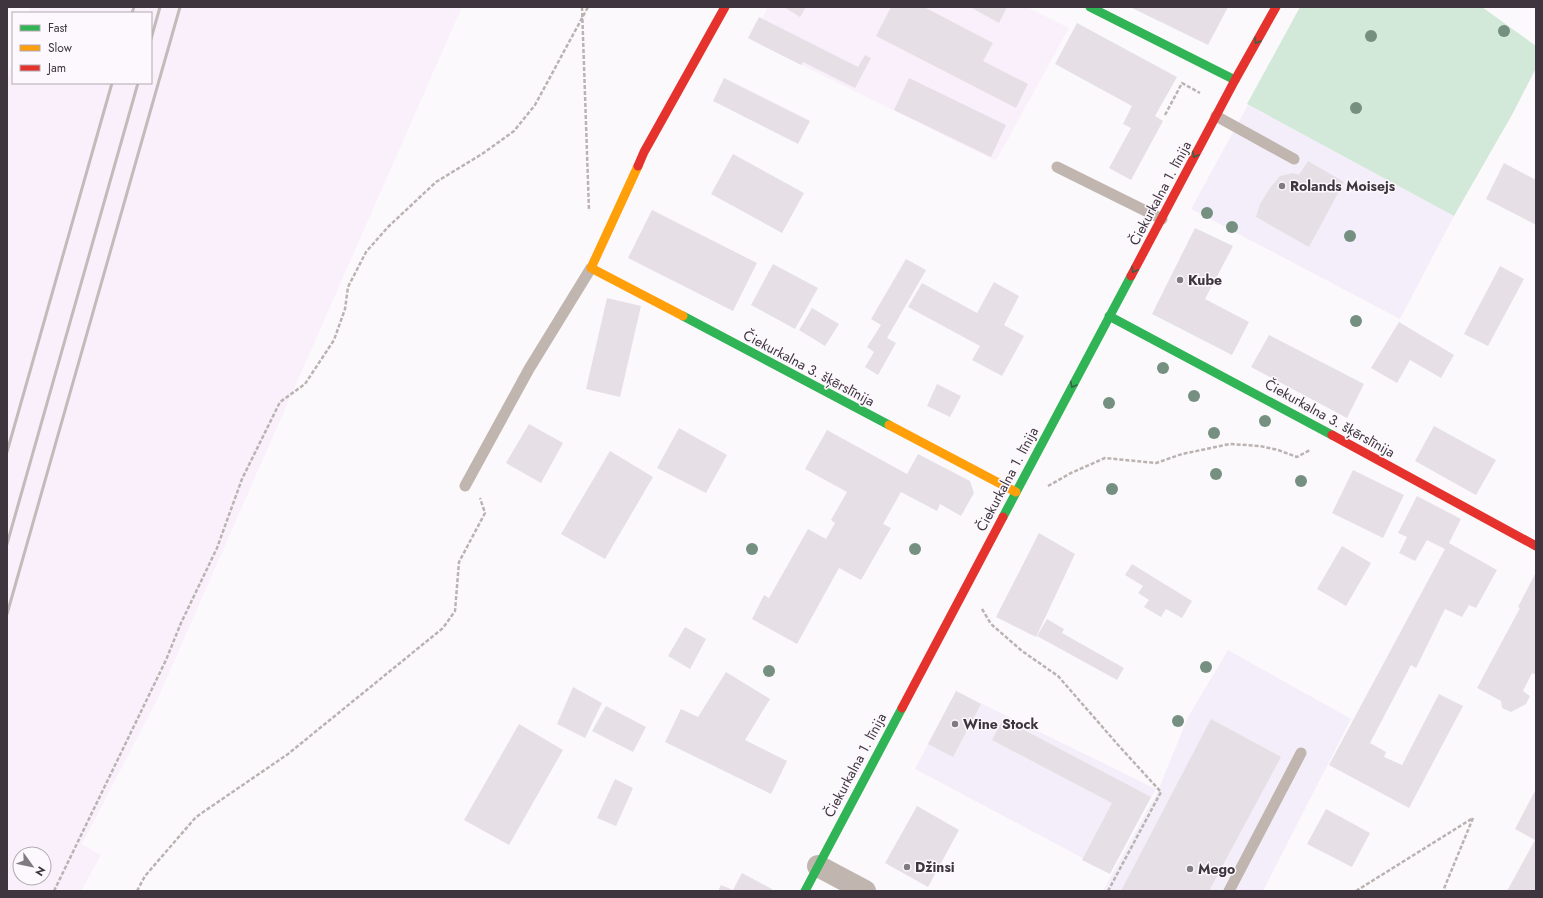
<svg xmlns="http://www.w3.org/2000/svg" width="1543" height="898" font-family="Jost,sans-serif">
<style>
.commercial{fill:#f3eef9}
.built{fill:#faf0fc;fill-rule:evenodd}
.green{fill:#d2e8d8}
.building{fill:#e6dfe5}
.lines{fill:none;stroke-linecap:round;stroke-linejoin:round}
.path{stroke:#bbb3b1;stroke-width:2.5;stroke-dasharray:4 2;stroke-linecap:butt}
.lane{stroke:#c1b6af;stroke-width:11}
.street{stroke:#c1b6af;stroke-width:22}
.fast{stroke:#30b455;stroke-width:9}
.slow{stroke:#ff9f0a;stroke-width:9}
.jam{stroke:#e5322d;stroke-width:9}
.rail{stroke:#c2bbb9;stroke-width:3}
.tree{fill:#759081}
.oneway{stroke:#396147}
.poi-dot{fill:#807a81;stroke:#fdf8fd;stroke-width:1.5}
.labels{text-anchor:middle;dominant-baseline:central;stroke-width:3;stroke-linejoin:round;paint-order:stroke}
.poi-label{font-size:14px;font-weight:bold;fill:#3e353f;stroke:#fdf8fd;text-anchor:start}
.street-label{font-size:14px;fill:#3e353f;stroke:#fdf8fd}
</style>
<rect width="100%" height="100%" fill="#fcf9fc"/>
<path class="commercial" d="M1248 105 1454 216 1400 319 1191 209Z
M1228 650 1351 719 1263 891H1103L1158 791 1188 717Z
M956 691 1156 789 1109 872 915 769Z"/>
<path class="built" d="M30 7H462L158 698 82 844 101 855 81 891H7V80L13 60V83H151V13H28ZM20 854H44V878H20Z
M768 7H1027L1069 28 996 161 751 40Z"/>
<path class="green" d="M1300 7H1482L1536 46V68L1513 113 1454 216 1247 104Z"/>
<path class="building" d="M784 7H806L800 17Z
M891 7H924L993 43 983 61 1028 84 1016 108 876 36Z
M970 7H1007L999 23Z
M1130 7H1228L1208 45Z
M759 17 858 67 865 55 871 58 855 88 803 62 801 65 748 38Z
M1077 23 1177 77 1155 116 1163 121 1131 180 1109 168 1131 128 1123 124 1132 106 1055 64Z
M724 78 810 121 798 144 713 101Z
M909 78 1006 125 991 157 894 110Z
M733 154 804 193 782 233 711 194Z
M1308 161 1344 182 1309 247 1256 217 1260 204 1270 188 1280 176 1293 173 1299 175Z
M1504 163 1536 180V225L1486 199Z
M652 210 757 263 733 311 628 258Z
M1195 228 1233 246 1205 299 1249 322 1232 355 1152 314Z
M906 259 926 270 887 338 896 343 878 375 865 367 874 352 867 347 881 325 871 319Z
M773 264 818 288 795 329 751 305Z
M1500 266 1524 279 1488 346 1464 334Z
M994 282 1019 296 1004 325 1024 336 1002 376 972 360 980 346 908 307 922 283 977 313Z
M607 298 641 306 620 397 586 389Z
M812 308 839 324 825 346 799 330Z
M1399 322 1454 355 1441 378 1410 360 1397 383 1371 368Z
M1269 335 1364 384 1347 418 1251 367Z
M937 384 961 396 950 417 927 406Z
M529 424 563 443 541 483 506 463Z
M1434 426 1496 460 1476 495 1415 461Z
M679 428 727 455 706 493 657 468Z
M827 430 907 474 918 454 970 481 974 493 961 516 940 504 937 511 901 492 883 524 891 528 861 580 839 568 797 644 752 619 764 595 769 598 808 529 826 539 835 523 831 520 847 492 805 469Z
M610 451 653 477 605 559 561 534Z
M1353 470 1404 495 1383 538 1332 513Z
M1417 496 1461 519 1449 543 1497 570 1476 608 1469 605 1462 617 1445 609 1416 668 1411 665 1370 743 1386 752 1384 757 1402 765 1439 694 1463 706 1409 808 1329 765 1445 549 1427 540 1415 561 1399 553 1407 537 1398 533Z
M1039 533 1075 554 1036 637 996 617Z
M1342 546 1371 563 1346 606 1317 589Z
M1132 564 1192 601 1182 618 1166 609 1161 617 1144 607 1149 600 1138 593 1143 586 1125 575Z
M1536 572V675L1532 673 1523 691 1530 696 1526 704 1511 712 1502 708 1501 701 1477 688 1520 608 1518 607Z
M1047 619 1064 629 1062 633 1124 668 1117 680 1037 636Z
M685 627 706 639 690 669 668 656Z
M726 672 770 699 745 740 787 761 771 794 665 742 681 709 698 717Z
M573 687 602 703 585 738 557 724Z
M956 691 981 704 953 757 928 744Z
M606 706 646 727 633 752 592 731Z
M1003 719 1151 797 1110 874 1082 860 1112 803 992 740Z
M1211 719 1281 757 1209 891H1121Z
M519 724 563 750 509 845 464 820Z
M615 779 633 788 616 826 597 818Z
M1536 789V891H1507L1535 840 1515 829Z
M917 806 959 830 928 887 885 863Z
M1326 809 1370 833 1352 867 1307 844Z
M742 873 772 889 771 891H718L721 885 733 890Z"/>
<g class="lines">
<path class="path" d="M582 7 589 211
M1165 115 1182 83 1200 93
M1048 486 1071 473 1105 458 1156 463 1182 454 1230 444 1260 446 1278 450 1297 457 1310 450
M982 609 991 624 1022 651 1058 676 1119 746 1161 792 1108 891
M54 891 166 660 181 623 217 548 242 479 280 402 305 384 334 340 345 309 348 287 366 252 388 227 436 182 482 154 514 131 535 105 588 7
M137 891 145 876 196 817 288 754 443 628 455 611 459 562 485 513 480 498
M1356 891 1473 818 1443 891"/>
<path class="lane" d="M1216 116 1294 159
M1057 167 1162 219
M465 486 529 369 591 268
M1229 891 1301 753"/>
<path class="street" d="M818 866 865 891"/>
<path class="fast" d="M1090 7 1235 80
M683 316 889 425
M1109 316 1332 435
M1003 517 1131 276
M805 891 902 708"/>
<path class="slow" d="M638 166 591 268 683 316
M889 425 1016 492"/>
<path class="jam" d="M638 166 644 152 725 7
M1131 276 1235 80 1276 7
M1332 435 1536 546
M902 708 1003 517"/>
<path class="rail" d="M132 13 134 7
M151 39 160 7
M7 452 112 83
M7 544 138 83
M7 614 180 7"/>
</g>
<g class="tree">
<circle cx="1504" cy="31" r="6"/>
<circle cx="1371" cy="36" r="6"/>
<circle cx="1356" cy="108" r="6"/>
<circle cx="1207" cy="213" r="6"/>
<circle cx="1232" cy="227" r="6"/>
<circle cx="1350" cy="236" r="6"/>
<circle cx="1356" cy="321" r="6"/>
<circle cx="1163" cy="368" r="6"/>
<circle cx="1194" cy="396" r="6"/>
<circle cx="1109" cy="403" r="6"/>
<circle cx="1265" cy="421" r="6"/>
<circle cx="1214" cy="433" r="6"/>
<circle cx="1216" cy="474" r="6"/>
<circle cx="1301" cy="481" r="6"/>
<circle cx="1112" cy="489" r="6"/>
<circle cx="752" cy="549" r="6"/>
<circle cx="915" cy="549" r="6"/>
<circle cx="1206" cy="667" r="6"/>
<circle cx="769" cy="671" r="6"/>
<circle cx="1178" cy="721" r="6"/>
</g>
<defs><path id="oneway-chevron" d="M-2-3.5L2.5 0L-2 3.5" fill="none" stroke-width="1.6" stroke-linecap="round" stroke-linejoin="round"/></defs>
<g class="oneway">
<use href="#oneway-chevron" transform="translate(1257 41) rotate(120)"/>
<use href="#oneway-chevron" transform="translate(1195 155) rotate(117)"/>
<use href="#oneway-chevron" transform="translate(1134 270) rotate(118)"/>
<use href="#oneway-chevron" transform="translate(1073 385) rotate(118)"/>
</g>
<g class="poi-dot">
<circle cx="1282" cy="186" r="4"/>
<circle cx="1180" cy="280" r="4"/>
<circle cx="955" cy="724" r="4"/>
<circle cx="907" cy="867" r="4"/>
<circle cx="1190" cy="869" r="4"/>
</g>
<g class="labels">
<g class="poi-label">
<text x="1290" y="186">Rolands Moisejs</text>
<text x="1188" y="280">Kube</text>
<text x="963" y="724">Wine Stock</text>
<text x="915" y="867">Džinsi</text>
<text x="1198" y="869">Mego</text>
</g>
<g class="street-label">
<text transform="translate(1160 193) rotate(-62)">Čiekurkalna 1. līnija</text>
<text transform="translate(809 368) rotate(28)">Čiekurkalna 3. šķērslīnija</text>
<text transform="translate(1330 418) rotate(29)">Čiekurkalna 3. šķērslīnija</text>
<text transform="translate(1007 479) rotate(-62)">Čiekurkalna 1. līnija</text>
<text transform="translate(855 765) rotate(-62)">Čiekurkalna 1. līnija</text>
</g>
</g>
<rect width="1543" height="898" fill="none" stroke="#3e353f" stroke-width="16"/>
<rect x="12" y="12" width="140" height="72" fill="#fdf8fd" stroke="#b1aab1"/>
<rect x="20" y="25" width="20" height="6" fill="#30b455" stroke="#b1aab1"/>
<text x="48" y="32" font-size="12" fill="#3e353f">Fast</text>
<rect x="20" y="45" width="20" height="6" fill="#ff9f0a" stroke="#b1aab1"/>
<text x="48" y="52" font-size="12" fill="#3e353f">Slow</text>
<rect x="20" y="65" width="20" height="6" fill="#e5322d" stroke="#b1aab1"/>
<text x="48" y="72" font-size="12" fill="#3e353f">Jam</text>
<g transform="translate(32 866) rotate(123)"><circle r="19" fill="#fdf8fd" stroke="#b1aab1"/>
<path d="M0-3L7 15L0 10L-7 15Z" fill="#807a81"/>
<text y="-6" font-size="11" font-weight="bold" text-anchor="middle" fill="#3e353f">N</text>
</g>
</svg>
